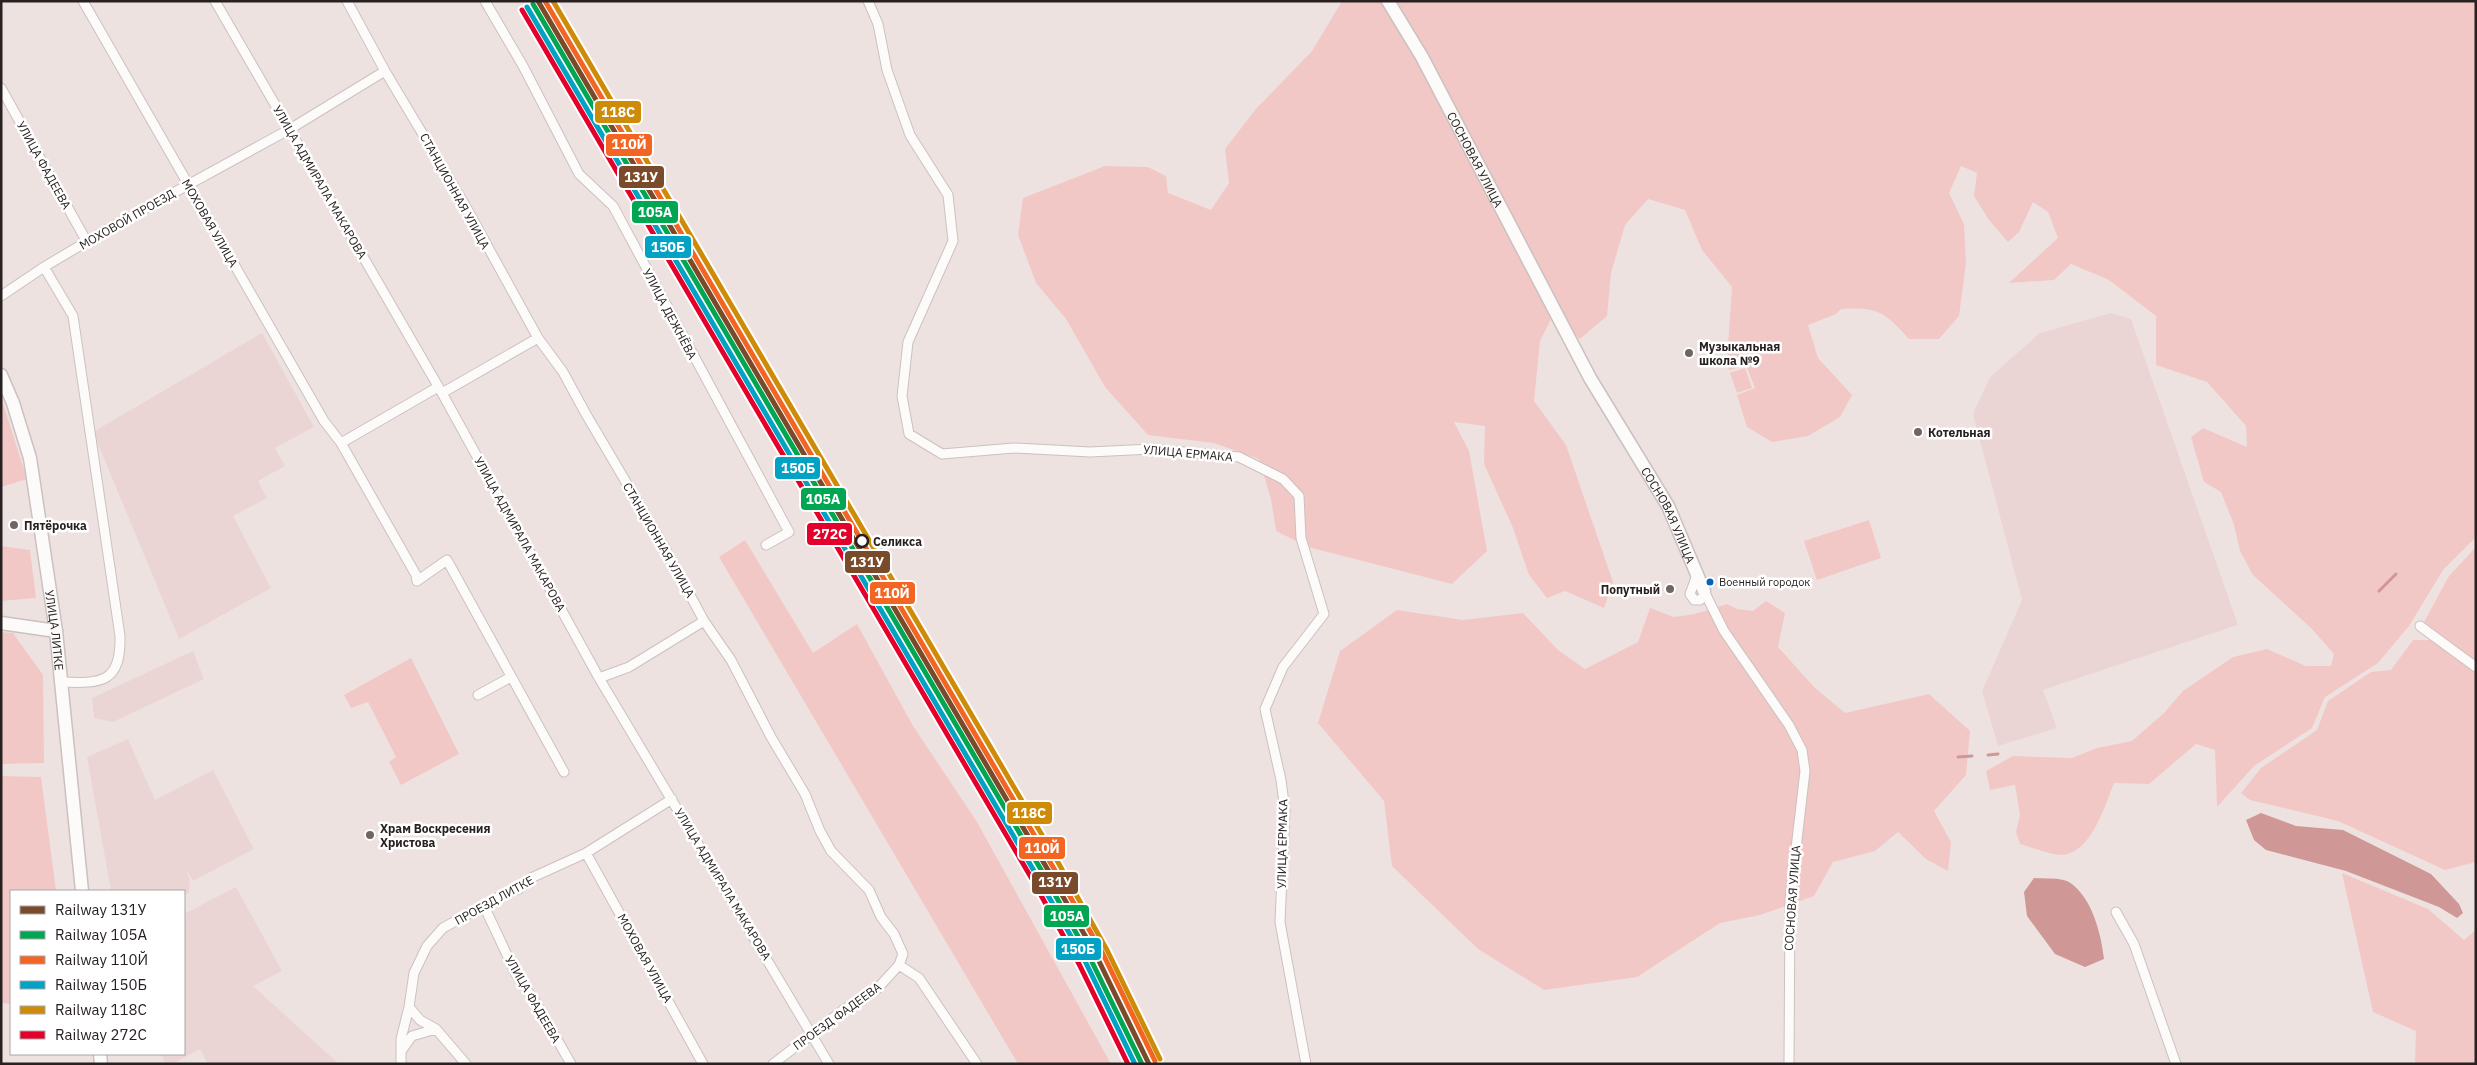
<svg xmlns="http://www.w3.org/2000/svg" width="2477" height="1065" font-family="'IBM Plex Sans',sans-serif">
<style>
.built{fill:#ebd5d4}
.green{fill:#f2c8c6}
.water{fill:#cf9795}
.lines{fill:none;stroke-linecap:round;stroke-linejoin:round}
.stream{stroke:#cf9795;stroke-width:3}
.street-casing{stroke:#cac1c0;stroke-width:11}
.secondary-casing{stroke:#cac1c0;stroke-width:15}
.street{stroke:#fcfbfa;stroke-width:9}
.secondary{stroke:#fcfbfa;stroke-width:12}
.rail-1-casing{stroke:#fff;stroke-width:9}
.rail-2-casing{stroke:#fff;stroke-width:9}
.rail-3-casing{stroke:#fff;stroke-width:9}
.rail-4-casing{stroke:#fff;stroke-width:9}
.rail-5-casing{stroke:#fff;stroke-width:9}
.rail-6-casing{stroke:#fff;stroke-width:9}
.rail-1{stroke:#7a4b2a;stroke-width:5}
.rail-2{stroke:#00a651;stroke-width:5}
.rail-3{stroke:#f26522;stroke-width:5}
.rail-4{stroke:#02a2c5;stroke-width:5}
.rail-5{stroke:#ce8b07;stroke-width:5}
.rail-6{stroke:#e4002b;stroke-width:5}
.poi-dot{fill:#6e6564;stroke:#fff;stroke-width:2}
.stop-dot{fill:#fff;stroke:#292121;stroke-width:2.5}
.bus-dot{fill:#0065bd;stroke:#fff;stroke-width:2}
.labels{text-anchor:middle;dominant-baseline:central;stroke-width:5;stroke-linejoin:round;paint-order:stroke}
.bus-label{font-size:11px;fill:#292121;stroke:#fff;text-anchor:start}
.street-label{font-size:12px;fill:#292121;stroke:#fff}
.poi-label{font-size:12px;font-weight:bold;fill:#292121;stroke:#fff;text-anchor:start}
.stop-label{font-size:12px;font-weight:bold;fill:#292121;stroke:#fff;text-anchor:start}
.line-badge{stroke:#fff;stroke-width:2}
.badge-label{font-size:14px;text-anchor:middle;font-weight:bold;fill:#fff}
</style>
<rect width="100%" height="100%" fill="#eee2e1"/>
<path class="built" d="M2111 313 2131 319 2238 625 2043 690 2057 728 1998 746 1982 691 2022 600 1973 414 1990 377 2040 333Z
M262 333 314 427 275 448 285 466 258 481 267 498 233 516 271 588 179 639 93 432Z
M193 651 204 679 113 722 94 718 92 698Z
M128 739 155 800 213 770 254 849 193 881 185 867 190 879 189 892 184 895V891H111L87 757Z
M236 887 282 971 253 986 339 1064H208L200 1049 172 1064H166L161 1054H184V914Z"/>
<path class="green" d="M1342 1H2476V537L2443 570 2409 626 2378 663 2325 697 2312 728 2254 766 2217 807 2215 750 2196 744 2149 784 2114 783C2105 806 2091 853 2062 855 2051 855 2031 847 2020 844L2016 832 2020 815 2015 785 1990 790 1986 771 2013 756 2072 758 2097 748 2132 741 2164 713 2183 691 2233 657 2267 649 2306 666H2331L2334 654 2311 628 2253 575 2240 551 2234 525 2221 492 2204 482 2191 437 2203 428 2247 447 2246 426 2207 382 2156 365V316L2109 280 2071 264 2054 280 2009 283 2058 238 2048 212 2033 202 2019 232 2008 242 1989 220 1974 196 1977 173 1961 166 1949 193 1964 224 1966 263 1959 316 1939 339H1909C1884 312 1879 307 1841 309L1836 314 1808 325 1818 358 1852 395 1840 417 1808 436 1772 442 1747 427 1737 395 1755 388 1746 365 1729 370 1727 362 1732 287 1702 250 1685 210 1648 199 1625 225 1611 273 1607 316 1580 339 1565 326 1551 319 1540 341 1534 401 1566 445 1613 582 1604 608 1565 591 1547 598 1529 575 1513 528 1484 464 1485 426 1454 422 1469 451 1487 551 1452 584 1308 547 1276 531 1271 499 1259 459 1214 443 1148 435 1105 387 1066 319 1036 283 1018 235 1023 198 1105 166 1148 167 1166 176 1168 193 1211 210 1229 183 1225 149 1255 110 1312 51Z
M1745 368 1752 388 1737 393 1730 373Z
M1 397 27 479 1 487Z
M1869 520 1881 558 1817 580 1804 541Z
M745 540 813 653 857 624 913 726 977 822 1111 1064H1018L719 557Z
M1 546 30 550 36 598 1 601Z
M2476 547V662L2424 622 2449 576Z
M1766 601 1785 613 1778 647 1815 688 1845 713 1929 694 1970 731 1966 775 1934 811 1951 842 1948 871 1926 859 1898 832 1875 851 1833 862 1814 896 1760 915 1720 923 1637 977 1544 990 1478 949 1392 866 1384 801 1318 723 1340 651 1397 610 1463 620 1523 613 1558 650 1585 669 1638 642 1650 608 1674 617 1695 614 1727 604 1737 609 1753 611Z
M1 632 13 633 43 675 44 763 1 764Z
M2413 640H2430L2476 672V862L2445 870 2338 821 2250 800 2241 793 2261 768 2317 730 2328 701 2371 672 2391 670Z
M411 658 459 754 401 785 389 762 396 757 368 702 351 708 344 695Z
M1 776 41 777 56 891H11V1004L1 1003Z
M2342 873 2428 909 2464 940 2476 930V1064H2415L2416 1031 2373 1012Z"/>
<path class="water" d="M2261 813 2296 826 2343 830 2431 874 2459 904 2463 913 2457 918 2439 907 2346 871 2266 850 2254 840 2246 820Z
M2034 878C2043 879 2060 877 2069 882 2092 897 2101 933 2104 959L2085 967 2055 954 2027 916 2024 892Z"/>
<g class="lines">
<path class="stream" d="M2379 591 2396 574
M1988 755 1998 754
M1958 757 1972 756"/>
<defs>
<path id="street" d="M83 1 324 421 341 443 416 575 417 581 447 560 564 772
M215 1 442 393 599 678 829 1064
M347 1 385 71 462 200 538 338 563 372 587 416 665 548 704 621 731 660 771 737 805 794 820 831 831 851 869 890 881 917 894 934 903 954 899 965 919 978 977 1064
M485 1 523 66 579 174 613 206 789 532 766 545
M868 1 878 24 887 70 910 135 948 195 953 241 908 342 902 396 909 434 942 454 1014 448 1090 452 1152 449 1239 457 1283 479 1299 496 1301 538 1324 614 1283 667 1265 709 1281 780 1285 811 1280 922 1306 1064
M1 88 87 242
M44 267 73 316 120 636C121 682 103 684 61 682
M1 296 44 267 113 226 290 129 385 71
M442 393 538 338
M341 443 438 387
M1697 575 1690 594 1694 600H1700L1704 596V591
M1704 591 1724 631 1789 725 1802 750 1805 771 1790 900 1789 1064
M2420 626 2476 667
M599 678 629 667 704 621
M478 695 511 677
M586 853 703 1064
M484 906 516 974 538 1006 571 1064
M2116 912 2134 944 2176 1064
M409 1007 420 1020 436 1029 466 1064
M402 1050 412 1036 436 1029
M401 1064V1039L409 1007 414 973 427 946 443 928 504 894 519 889 531 878 586 853 672 799
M773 1064 843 1010 877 989 899 965"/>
<g id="secondary">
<path id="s1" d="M1388 1 1422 57 1590 378 1668 506 1704 591"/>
<path id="s2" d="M1 375 13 403 30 458 56 631 82 891"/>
<path d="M1 623 56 631"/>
<path d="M100 1054 101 1064"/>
</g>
</defs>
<use href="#street" class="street-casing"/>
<use href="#secondary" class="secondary-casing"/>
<use href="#street" class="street"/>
<use href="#secondary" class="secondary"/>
<defs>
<path id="rail-1" d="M538 1 1048 870 1096 955 1149 1064"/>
<path id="rail-2" d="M533 4 1043 873 1090 958 1142 1064"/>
<path id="rail-3" d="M545 1 1053 867 1102 952 1155 1061"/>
<path id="rail-4" d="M527 7 1037 876 1085 961 1135 1064"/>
<path id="rail-5" d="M553 1 1059 864 1107 950 1160 1059"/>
<path id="rail-6" d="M522 10 1032 879 1079 964 1128 1064"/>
</defs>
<use href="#rail-1" class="rail-1-casing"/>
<use href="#rail-2" class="rail-2-casing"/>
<use href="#rail-3" class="rail-3-casing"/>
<use href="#rail-4" class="rail-4-casing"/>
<use href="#rail-5" class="rail-5-casing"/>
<use href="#rail-6" class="rail-6-casing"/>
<use href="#rail-1" class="rail-1"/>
<use href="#rail-2" class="rail-2"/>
<use href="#rail-3" class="rail-3"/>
<use href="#rail-4" class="rail-4"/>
<use href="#rail-5" class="rail-5"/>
<use href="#rail-6" class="rail-6"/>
</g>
<g class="poi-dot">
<circle cx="1689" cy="353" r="5"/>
<circle cx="1918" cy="432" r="5"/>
<circle cx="14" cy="525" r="5"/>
<circle cx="1670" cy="589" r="5"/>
<circle cx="370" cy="835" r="5"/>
</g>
<circle class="stop-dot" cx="862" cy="541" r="6"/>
<circle class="bus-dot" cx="1710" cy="582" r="4.5"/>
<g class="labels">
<g class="bus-label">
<text x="1719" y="582">Военный городок</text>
</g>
<g class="street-label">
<text stroke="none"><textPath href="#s1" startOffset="181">СОСНОВАЯ УЛИЦА</textPath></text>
<text transform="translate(44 165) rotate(61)">УЛИЦА ФАДЕЕВА</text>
<text transform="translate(320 182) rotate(60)">УЛИЦА АДМИРАЛА МАКАРОВА</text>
<text transform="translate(455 191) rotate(61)">СТАНЦИОННАЯ УЛИЦА</text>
<text transform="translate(127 219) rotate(-30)">МОХОВОЙ ПРОЕЗД</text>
<text transform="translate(210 223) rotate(60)">МОХОВАЯ УЛИЦА</text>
<text transform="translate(670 314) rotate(62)">УЛИЦА ДЕЖНЁВА</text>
<text transform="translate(1188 453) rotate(5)">УЛИЦА ЕРМАКА</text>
<text stroke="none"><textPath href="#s1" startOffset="586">СОСНОВАЯ УЛИЦА</textPath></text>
<text transform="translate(520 534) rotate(61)">УЛИЦА АДМИРАЛА МАКАРОВА</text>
<text transform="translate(659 540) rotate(60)">СТАНЦИОННАЯ УЛИЦА</text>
<text stroke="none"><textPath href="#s2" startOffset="262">УЛИЦА ЛИТКЕ</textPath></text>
<text transform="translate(1282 844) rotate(-89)">УЛИЦА ЕРМАКА</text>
<text transform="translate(723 884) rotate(59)">УЛИЦА АДМИРАЛА МАКАРОВА</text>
<text transform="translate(1792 898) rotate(-86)">СОСНОВАЯ УЛИЦА</text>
<text transform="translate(494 900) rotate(-29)">ПРОЕЗД ЛИТКЕ</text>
<text transform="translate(645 958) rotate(61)">МОХОВАЯ УЛИЦА</text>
<text transform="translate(533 999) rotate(60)">УЛИЦА ФАДЕЕВА</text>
<text transform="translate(837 1016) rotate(-36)">ПРОЕЗД ФАДЕЕВА</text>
</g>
<g class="poi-label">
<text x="1699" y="346">Музыкальная<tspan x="1699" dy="14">школа №9</tspan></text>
<text x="1928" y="432">Котельная</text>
<text x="24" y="525">Пятёрочка</text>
<text x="1660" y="589" text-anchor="end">Попутный</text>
<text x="380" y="828">Храм Воскресения<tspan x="380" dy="14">Христова</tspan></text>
</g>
<g class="stop-label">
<text x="873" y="541">Селикса</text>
</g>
</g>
<g class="line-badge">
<rect x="594" y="100" width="48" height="24" rx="5" fill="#ce8b07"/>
<rect x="605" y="133" width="48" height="24" rx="5" fill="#f26522"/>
<rect x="618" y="165" width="47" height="24" rx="5" fill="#7a4b2a"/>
<rect x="631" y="200" width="48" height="24" rx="5" fill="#00a651"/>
<rect x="644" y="235" width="48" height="24" rx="5" fill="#02a2c5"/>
<rect x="774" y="456" width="47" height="24" rx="5" fill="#02a2c5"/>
<rect x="800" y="487" width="47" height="24" rx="5" fill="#00a651"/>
<rect x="806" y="522" width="47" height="24" rx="5" fill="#e4002b"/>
<rect x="844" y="550" width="47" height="24" rx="5" fill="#7a4b2a"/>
<rect x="869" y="581" width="47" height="24" rx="5" fill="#f26522"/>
<rect x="1006" y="801" width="47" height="24" rx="5" fill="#ce8b07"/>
<rect x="1018" y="836" width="48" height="24" rx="5" fill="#f26522"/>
<rect x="1031" y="871" width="48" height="24" rx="5" fill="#7a4b2a"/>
<rect x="1043" y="904" width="47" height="24" rx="5" fill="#00a651"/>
<rect x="1055" y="937" width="47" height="24" rx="5" fill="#02a2c5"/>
</g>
<g class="badge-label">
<text x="618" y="117">118С</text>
<text x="629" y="149">110Й</text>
<text x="641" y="182">131У</text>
<text x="655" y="217">105А</text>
<text x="668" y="252">150Б</text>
<text x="798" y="473">150Б</text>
<text x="823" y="504">105А</text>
<text x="830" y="539">272С</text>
<text x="867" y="567">131У</text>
<text x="892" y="598">110Й</text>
<text x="1029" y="818">118С</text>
<text x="1042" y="853">110Й</text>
<text x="1055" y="887">131У</text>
<text x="1067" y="921">105А</text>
<text x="1078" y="954">150Б</text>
</g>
<rect width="2477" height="1065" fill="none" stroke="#292121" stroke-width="5"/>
<rect x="10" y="890" width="175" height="165" fill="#ffffff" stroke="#a9a6a6"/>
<rect x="20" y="906" width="25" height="8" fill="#7a4b2a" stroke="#a9a6a6"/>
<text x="55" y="915" font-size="15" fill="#292121">Railway 131У</text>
<rect x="20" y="931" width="25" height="8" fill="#00a651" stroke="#a9a6a6"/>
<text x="55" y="940" font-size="15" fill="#292121">Railway 105А</text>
<rect x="20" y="956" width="25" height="8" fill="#f26522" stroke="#a9a6a6"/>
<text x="55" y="965" font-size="15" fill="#292121">Railway 110Й</text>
<rect x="20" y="981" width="25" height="8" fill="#02a2c5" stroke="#a9a6a6"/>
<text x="55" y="990" font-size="15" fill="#292121">Railway 150Б</text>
<rect x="20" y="1006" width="25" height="8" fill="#ce8b07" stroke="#a9a6a6"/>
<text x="55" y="1015" font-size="15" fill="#292121">Railway 118С</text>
<rect x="20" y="1031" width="25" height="8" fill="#e4002b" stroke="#a9a6a6"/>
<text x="55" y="1040" font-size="15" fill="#292121">Railway 272С</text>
</svg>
